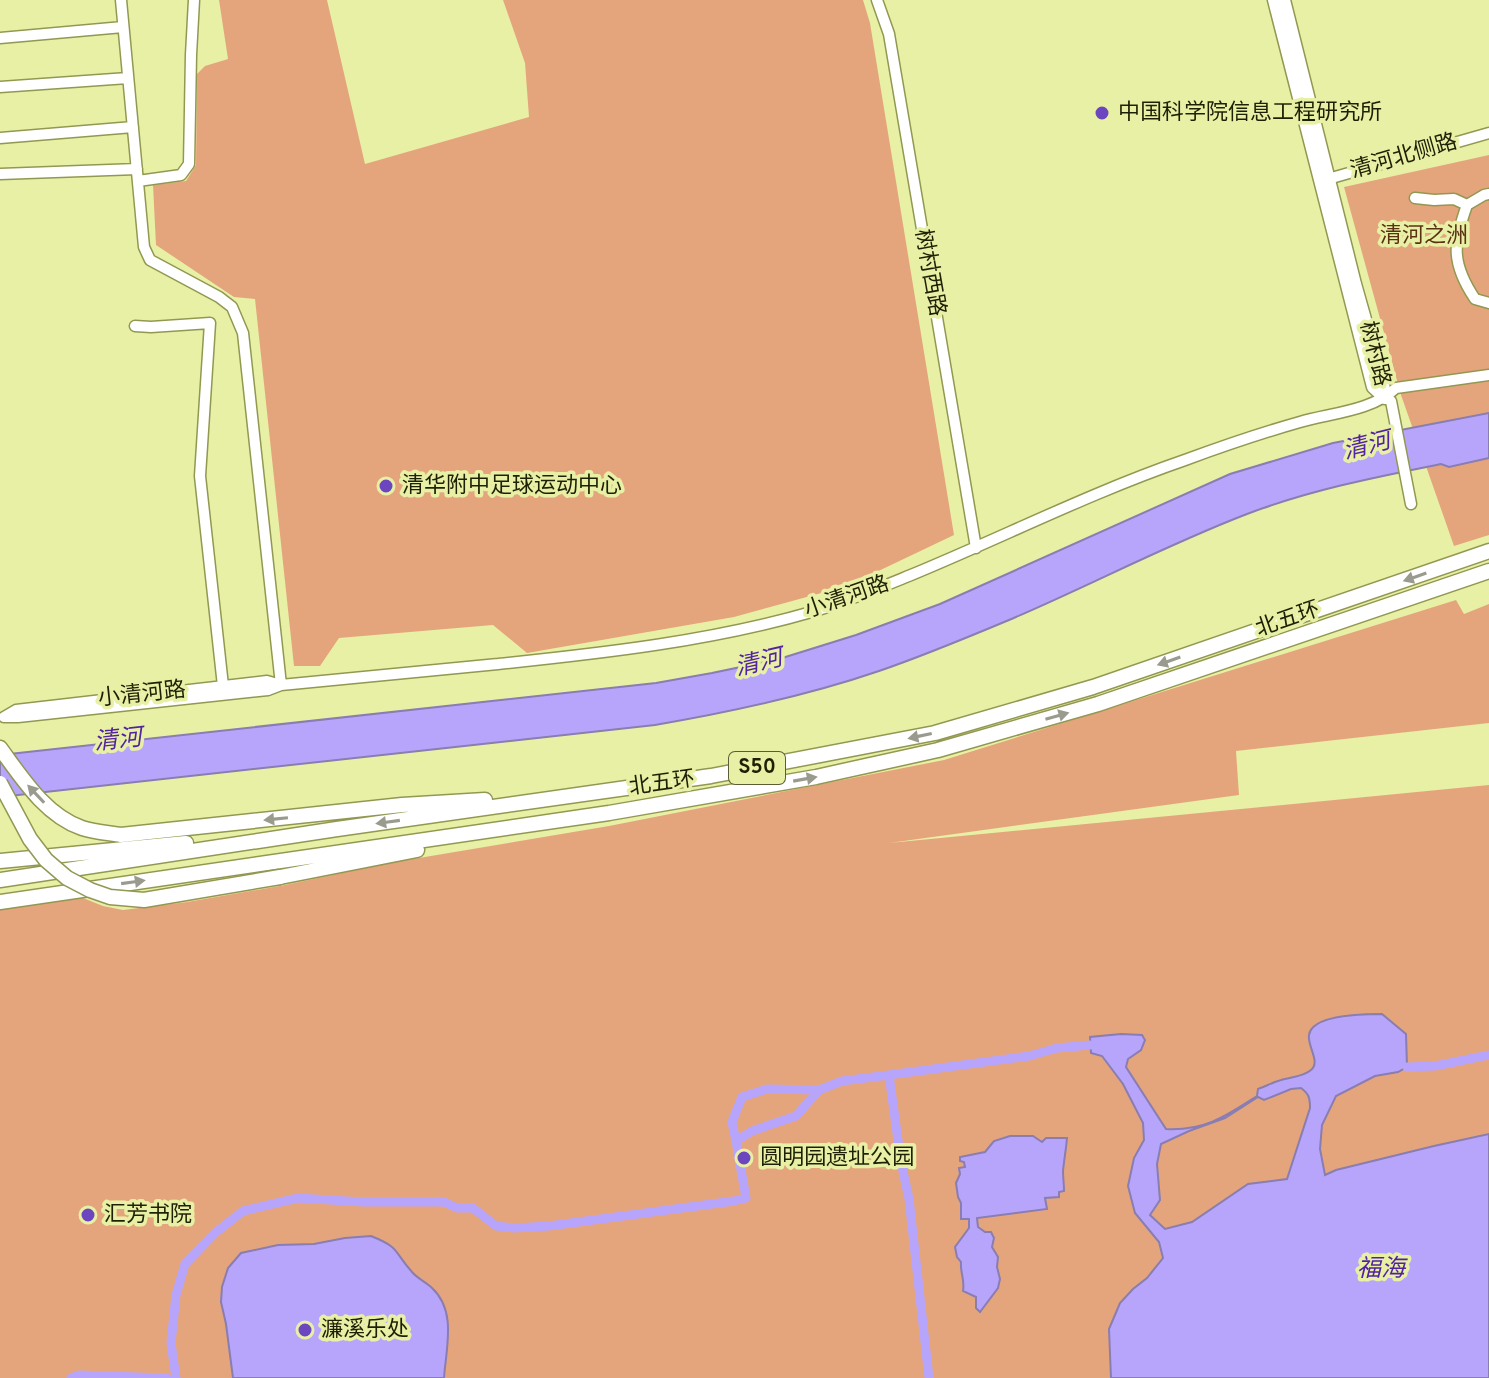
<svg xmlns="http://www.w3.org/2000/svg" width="1489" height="1378" font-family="Overpass,'Noto Sans SC',sans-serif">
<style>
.green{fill:#e5a57c}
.water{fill:#b7a5fc;stroke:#897db1;stroke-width:2;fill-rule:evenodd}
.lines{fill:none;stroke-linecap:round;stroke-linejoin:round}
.canal{stroke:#b7a5fc;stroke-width:9}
.minor-casing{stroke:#929851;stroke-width:13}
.major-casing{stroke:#929851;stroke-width:15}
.highway-casing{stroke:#929851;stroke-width:17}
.minor{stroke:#fff;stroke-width:10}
.major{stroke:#fff;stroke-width:12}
.highway{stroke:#fff;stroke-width:14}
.highway-bridge-casing{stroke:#929851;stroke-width:17;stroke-linecap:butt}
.highway-bridge{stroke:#fff;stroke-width:14}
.oneway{fill:#9a9b8e}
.poi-dot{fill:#6c46bf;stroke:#e8f0a6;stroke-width:3}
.labels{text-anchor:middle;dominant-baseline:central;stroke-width:7;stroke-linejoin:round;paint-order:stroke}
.shield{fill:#e8f0a6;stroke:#5b5e34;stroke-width:2}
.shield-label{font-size:20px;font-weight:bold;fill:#1e2003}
.poi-label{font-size:22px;fill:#1e2003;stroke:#e8f0a6;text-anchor:start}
.street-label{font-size:22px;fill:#1e2003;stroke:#e8f0a6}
.park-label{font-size:22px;fill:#5b3113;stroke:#e8f0a6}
.water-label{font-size:24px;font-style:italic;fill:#5223a0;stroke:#e8f0a6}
</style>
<rect width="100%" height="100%" fill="#e8f0a6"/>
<path class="green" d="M219 0H327L365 164 529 117 525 63 503 0H863L870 23 954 535 847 586 734 617 527 653 493 625 339 638 320 666H294L255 299 234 297 156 245 153 185 186 181 196 165 197 74 205 66 228 59Z
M1489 155V535L1454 546 1401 395 1344 187Z
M1456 600 1464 614 1489 604V723L1236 751 1239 795 889 843 1489 785V1378H0V910L78 896 103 906 123 910 187 902 285 885 389 863 609 826 944 760Z"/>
<path class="water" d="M1489 413V458L1449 467 1441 464C1376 477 1310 490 1247 514 1166 545 1089 586 1009 620 966 638 923 656 879 671 806 696 731 712 655 725L0 797V755L656 683 712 673 779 659 856 635 940 604 1230 474 1333 443Z
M1382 1014 1406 1034 1407 1067 1398 1072 1375 1076 1336 1096 1322 1125 1320 1149 1325 1175 1336 1170 1434 1146 1489 1134V1378H1111L1109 1329 1120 1303 1133 1289 1147 1278 1163 1258 1159 1242 1135 1213 1128 1186 1134 1158 1144 1140 1143 1123 1123 1084 1102 1056 1091 1053 1090 1037 1121 1034 1142 1035 1145 1040 1141 1050 1128 1059 1126 1067 1166 1129C1205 1131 1226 1116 1257 1096L1258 1089C1266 1086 1274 1082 1281 1080 1290 1077 1303 1077 1311 1070 1321 1062 1307 1046 1309 1035 1312 1014 1367 1014 1382 1014ZM1301 1088C1309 1094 1310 1098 1310 1108L1287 1179 1248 1184 1192 1222 1165 1229 1150 1215 1160 1200 1157 1164 1161 1144 1189 1131 1225 1118 1258 1097 1264 1100 1291 1089Z
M1010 1136H1033L1042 1142 1046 1138H1067C1066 1150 1064 1160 1063 1171 1063 1178 1064 1184 1064 1191L1059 1192V1197L1045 1198 1047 1209 977 1218 978 1227 985 1232H991L994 1238 992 1247 998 1257 997 1267 1000 1279 998 1288 980 1312 976 1308V1297L963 1291C965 1279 960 1273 961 1262L957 1257 955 1247 969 1228V1219H961V1203L958 1197 956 1183 960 1174 959 1168 965 1167 964 1162 960 1161V1157L985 1152 994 1141Z
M371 1236C401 1248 393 1251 412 1272 418 1279 426 1282 432 1288 457 1311 446 1348 444 1378H233L226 1324 221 1302 222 1287 228 1268 241 1253 278 1245 314 1244 345 1238Z"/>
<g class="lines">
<path class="canal" d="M1407 1067 1435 1066 1489 1055
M736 1141 732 1122 742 1097 767 1089 819 1090
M71 1378 79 1375 167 1378
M176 1378 171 1343 176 1295 185 1264 215 1233 243 1211 298 1198 363 1202H444L457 1208H473L496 1226 514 1228 549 1226 734 1201 746 1198 736 1141 752 1131 796 1116 819 1090 842 1081 889 1075
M929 1378 909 1199 901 1162 889 1075 1029 1056 1057 1048 1090 1045"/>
<defs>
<path id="minor" d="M121 0 144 247 150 260 219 297 232 307 243 333 281 685
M877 0 889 34 976 548
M0 38 123 27
M0 87 128 78
M0 138 133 127
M0 174 137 169
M138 181 181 175 189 164 191 55 194 0
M1321 181 1489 133
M1415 198 1434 200 1454 199 1467 205C1453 244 1451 263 1475 299L1489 303
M1467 205 1484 195 1489 194
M135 326 151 327 210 323 200 476 223 686
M1385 398 1391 401 1411 504
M4 717 16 710 267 681 281 685
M5 717H18L268 690 281 685C354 678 426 671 498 664 604 653 712 641 815 611 848 601 879 588 911 575 1003 537 1092 492 1185 460 1223 446 1261 433 1300 422 1331 413 1372 411 1396 388L1489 375"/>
<path id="major" d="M1274 0 1373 387 1385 398
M1284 0 1355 284 1383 383 1385 398"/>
<path id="highway" d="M0 748C22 778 45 815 82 828 94 832 109 833 121 835L402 805 485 800
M0 861 186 843
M280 877 417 850
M0 880 337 829 711 776 935 733 1093 687 1489 551
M0 902 609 813 816 777 938 750 1098 704 1489 571"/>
</defs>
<use href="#minor" class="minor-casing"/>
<use href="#major" class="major-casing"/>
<use href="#highway" class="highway-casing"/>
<use href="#minor" class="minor"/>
<use href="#major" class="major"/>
<use href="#highway" class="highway"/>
<defs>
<path id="highway-bridge" d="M0 783 30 839 46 860 67 878 90 890 110 897 144 900 280 877"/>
</defs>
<use href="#highway-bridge" class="highway-bridge-casing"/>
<use href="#highway-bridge" class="highway-bridge"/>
</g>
<defs><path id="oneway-solid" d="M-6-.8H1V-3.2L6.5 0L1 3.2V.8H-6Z" transform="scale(2)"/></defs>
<g class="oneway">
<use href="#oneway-solid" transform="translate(1415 577) rotate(161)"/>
<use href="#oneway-solid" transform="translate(1169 661) rotate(161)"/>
<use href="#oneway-solid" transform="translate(1057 716) rotate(-16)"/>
<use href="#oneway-solid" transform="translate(920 736) rotate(168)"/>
<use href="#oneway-solid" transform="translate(805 779) rotate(-10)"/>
<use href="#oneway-solid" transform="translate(36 794) rotate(-133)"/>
<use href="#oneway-solid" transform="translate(276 819) rotate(174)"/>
<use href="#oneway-solid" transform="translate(388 822) rotate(172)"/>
<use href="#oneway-solid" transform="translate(133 882) rotate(-8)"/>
</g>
<g class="poi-dot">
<circle cx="1102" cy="113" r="8"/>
<circle cx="386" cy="486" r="8"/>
<circle cx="744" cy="1158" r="8"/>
<circle cx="88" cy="1215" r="8"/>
<circle cx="305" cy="1330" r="8"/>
</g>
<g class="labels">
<rect class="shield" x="729" y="752" width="56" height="32" rx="6"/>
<g class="shield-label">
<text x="757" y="768">S50</text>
</g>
<g class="poi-label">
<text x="1118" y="113">中国科学院信息工程研究所</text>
<text x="402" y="486">清华附中足球运动中心</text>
<text x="760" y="1158">圆明园遗址公园</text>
<text x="104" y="1215">汇芳书院</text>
<text x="321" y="1330">濂溪乐处</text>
</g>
<g class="street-label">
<text transform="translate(1404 157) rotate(-16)">清河北侧路</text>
<text transform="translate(929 273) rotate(80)">树村西路</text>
<text transform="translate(1374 354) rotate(76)">树村路</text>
<text transform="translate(847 598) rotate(-19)">小清河路</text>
<text transform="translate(1288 620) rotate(-19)">北五环</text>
<text transform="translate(142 695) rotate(-6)">小清河路</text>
<text transform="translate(662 784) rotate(-8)">北五环</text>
</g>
<g class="park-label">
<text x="1424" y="236">清河之洲</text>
</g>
<g class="water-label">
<text transform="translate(1367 447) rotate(-14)">清河</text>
<text transform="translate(759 664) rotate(-13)">清河</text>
<text transform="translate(118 741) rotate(-6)">清河</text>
<text x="1381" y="1270">福海</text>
</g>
</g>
</svg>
